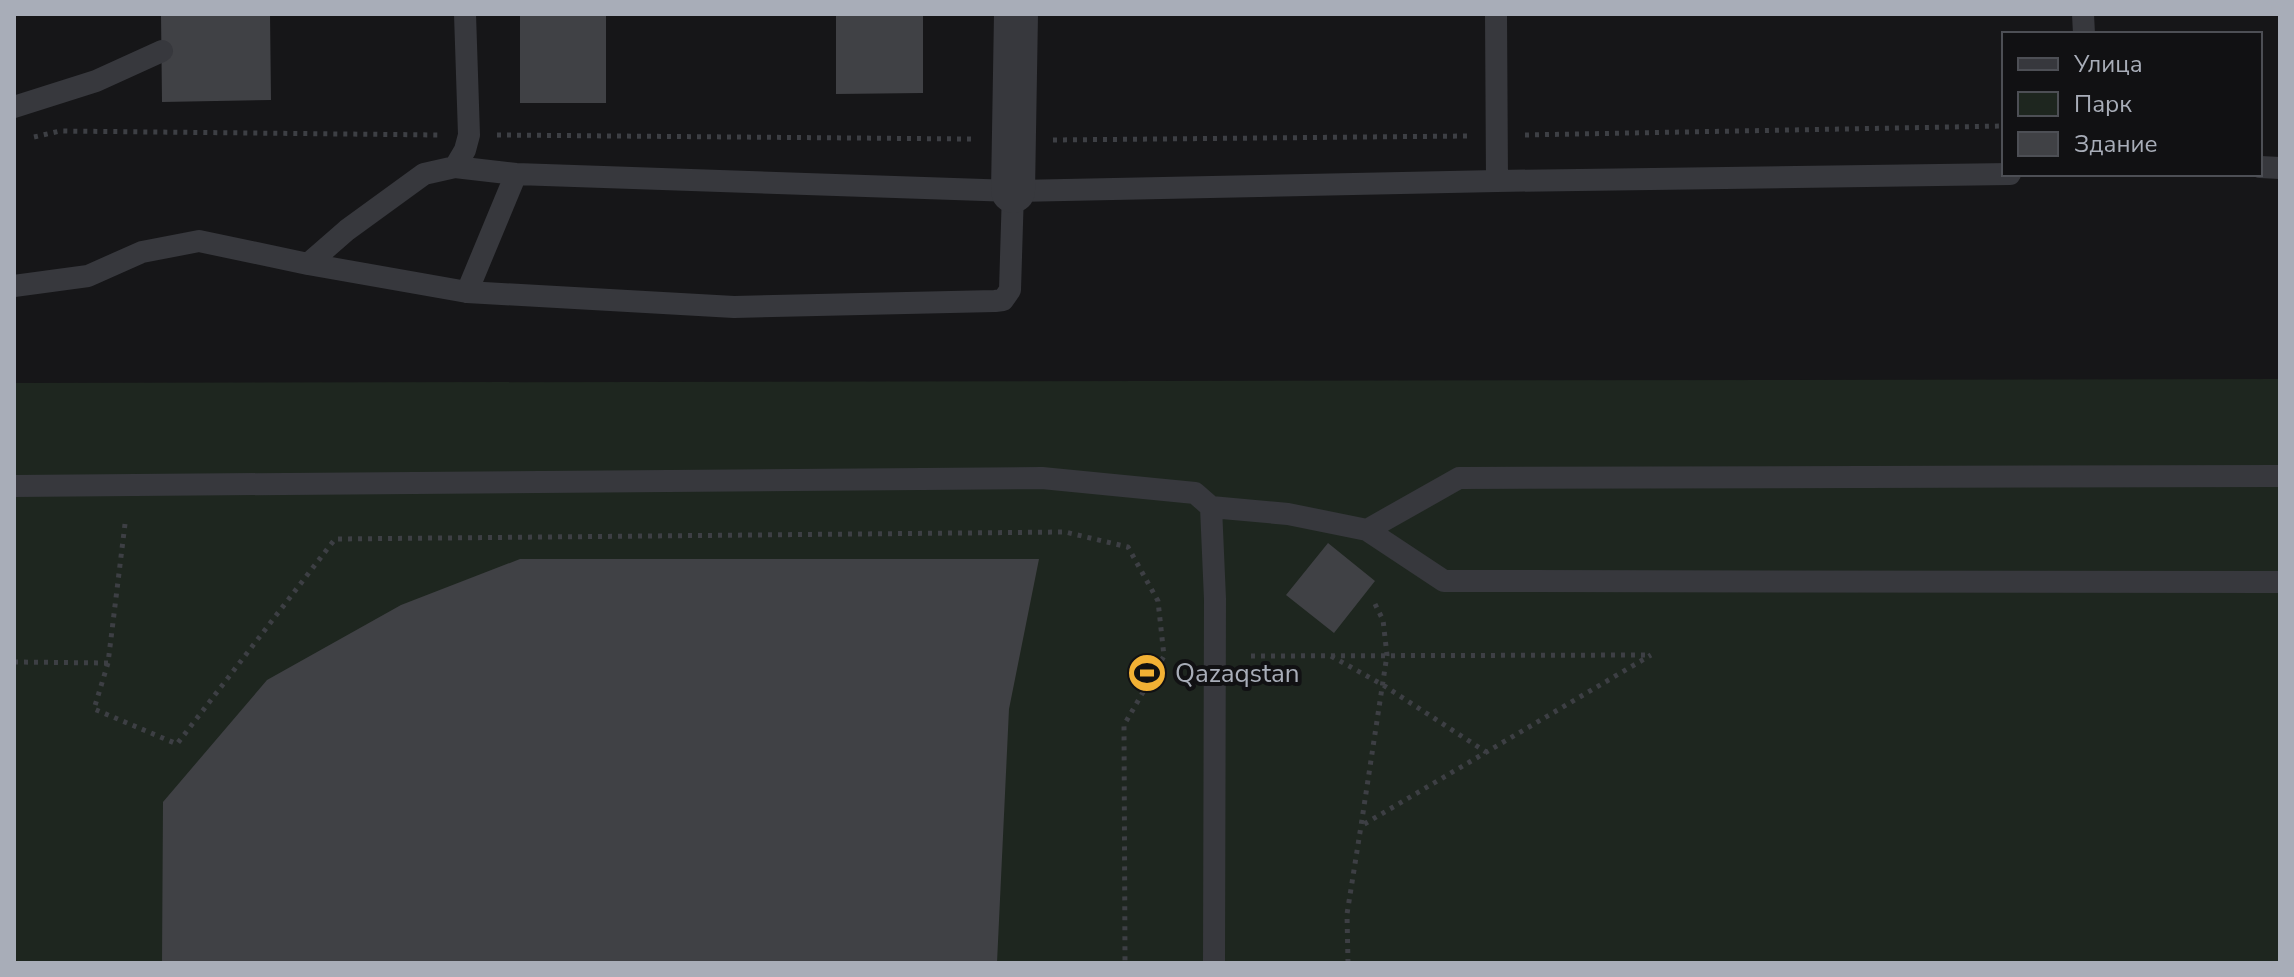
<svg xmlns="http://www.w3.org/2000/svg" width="2294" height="977" font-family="'Nunito Sans',sans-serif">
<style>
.green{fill:#1e261f}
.building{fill:#404145}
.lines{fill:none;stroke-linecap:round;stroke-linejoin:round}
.path{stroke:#3d3f44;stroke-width:5;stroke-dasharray:4 6;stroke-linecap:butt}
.lane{stroke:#37383d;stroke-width:22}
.street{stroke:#37383d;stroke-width:44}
.labels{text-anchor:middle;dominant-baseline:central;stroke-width:8;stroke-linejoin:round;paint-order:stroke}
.poi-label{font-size:26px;fill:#a8adb8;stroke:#111113;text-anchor:start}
</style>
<rect width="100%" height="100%" fill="#161618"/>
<path class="green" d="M2280 379V963H14V383Z"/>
<path class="building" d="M161 14H270L271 100 162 102Z
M520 14H606V103H520Z
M836 14H923V93L836 94Z
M1328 543 1375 581 1334 633 1286 595Z
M520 559H1039L1009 709 997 963H162L163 802 267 680 401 605Z"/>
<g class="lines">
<path class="path" d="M497 135 971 139
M1525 135 2004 126
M34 137 60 131 439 135
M1053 140 1467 136
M1375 604 1383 620 1387 655 1361 826 1651 655
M1251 656 1650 655
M1331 656 1383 685 1486 752
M14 662 108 663 125 524
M108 663 94 709 177 744 335 539 1065 532 1128 547 1158 601 1164 656 1124 725 1125 963
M1348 963 1347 914 1361 826"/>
<path class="lane" d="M1496 14 1497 181
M2083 14 2084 34
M14 107 96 81 162 51
M455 167 516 174 1013 191 1497 181 2010 174
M2260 167 2280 168
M308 264 467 292 734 307 995 301 1003 300 1010 290 1013 191
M14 286 88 276 142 252 199 241 308 264 347 230 424 174 455 167 465 150 469 135 465 14
M467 292 516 174
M14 486 1042 478 1195 493 1211 507 1215 599 1214 963
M1211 507 1288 514 1367 530 1444 581 2280 582
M1367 530 1459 478 2280 476"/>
<path class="street" d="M1013 191 1016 14"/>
</g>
<defs>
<symbol id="stadium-disc" viewBox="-11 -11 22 22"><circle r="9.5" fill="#f2b134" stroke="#111113"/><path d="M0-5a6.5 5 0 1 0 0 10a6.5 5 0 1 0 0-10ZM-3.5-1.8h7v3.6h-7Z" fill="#111"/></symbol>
</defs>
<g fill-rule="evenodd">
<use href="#stadium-disc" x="1125" y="651" width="44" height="44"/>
</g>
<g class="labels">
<g class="poi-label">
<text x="1175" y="673">Qazaqstan</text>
</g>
</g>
<rect width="2294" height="977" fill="none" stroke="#a8adb8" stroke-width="32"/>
<rect x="2002" y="32" width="260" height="144" fill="#111113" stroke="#4d4f55" stroke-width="2"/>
<rect x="2018" y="58" width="40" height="12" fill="#37383d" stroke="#4d4f55" stroke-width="2"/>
<text x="2074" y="72" font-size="24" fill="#a8adb8">Улица</text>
<rect x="2018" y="92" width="40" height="24" fill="#1e261f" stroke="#4d4f55" stroke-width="2"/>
<text x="2074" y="112" font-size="24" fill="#a8adb8">Парк</text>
<rect x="2018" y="132" width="40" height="24" fill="#404145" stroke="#4d4f55" stroke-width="2"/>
<text x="2074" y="152" font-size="24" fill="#a8adb8">Здание</text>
</svg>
